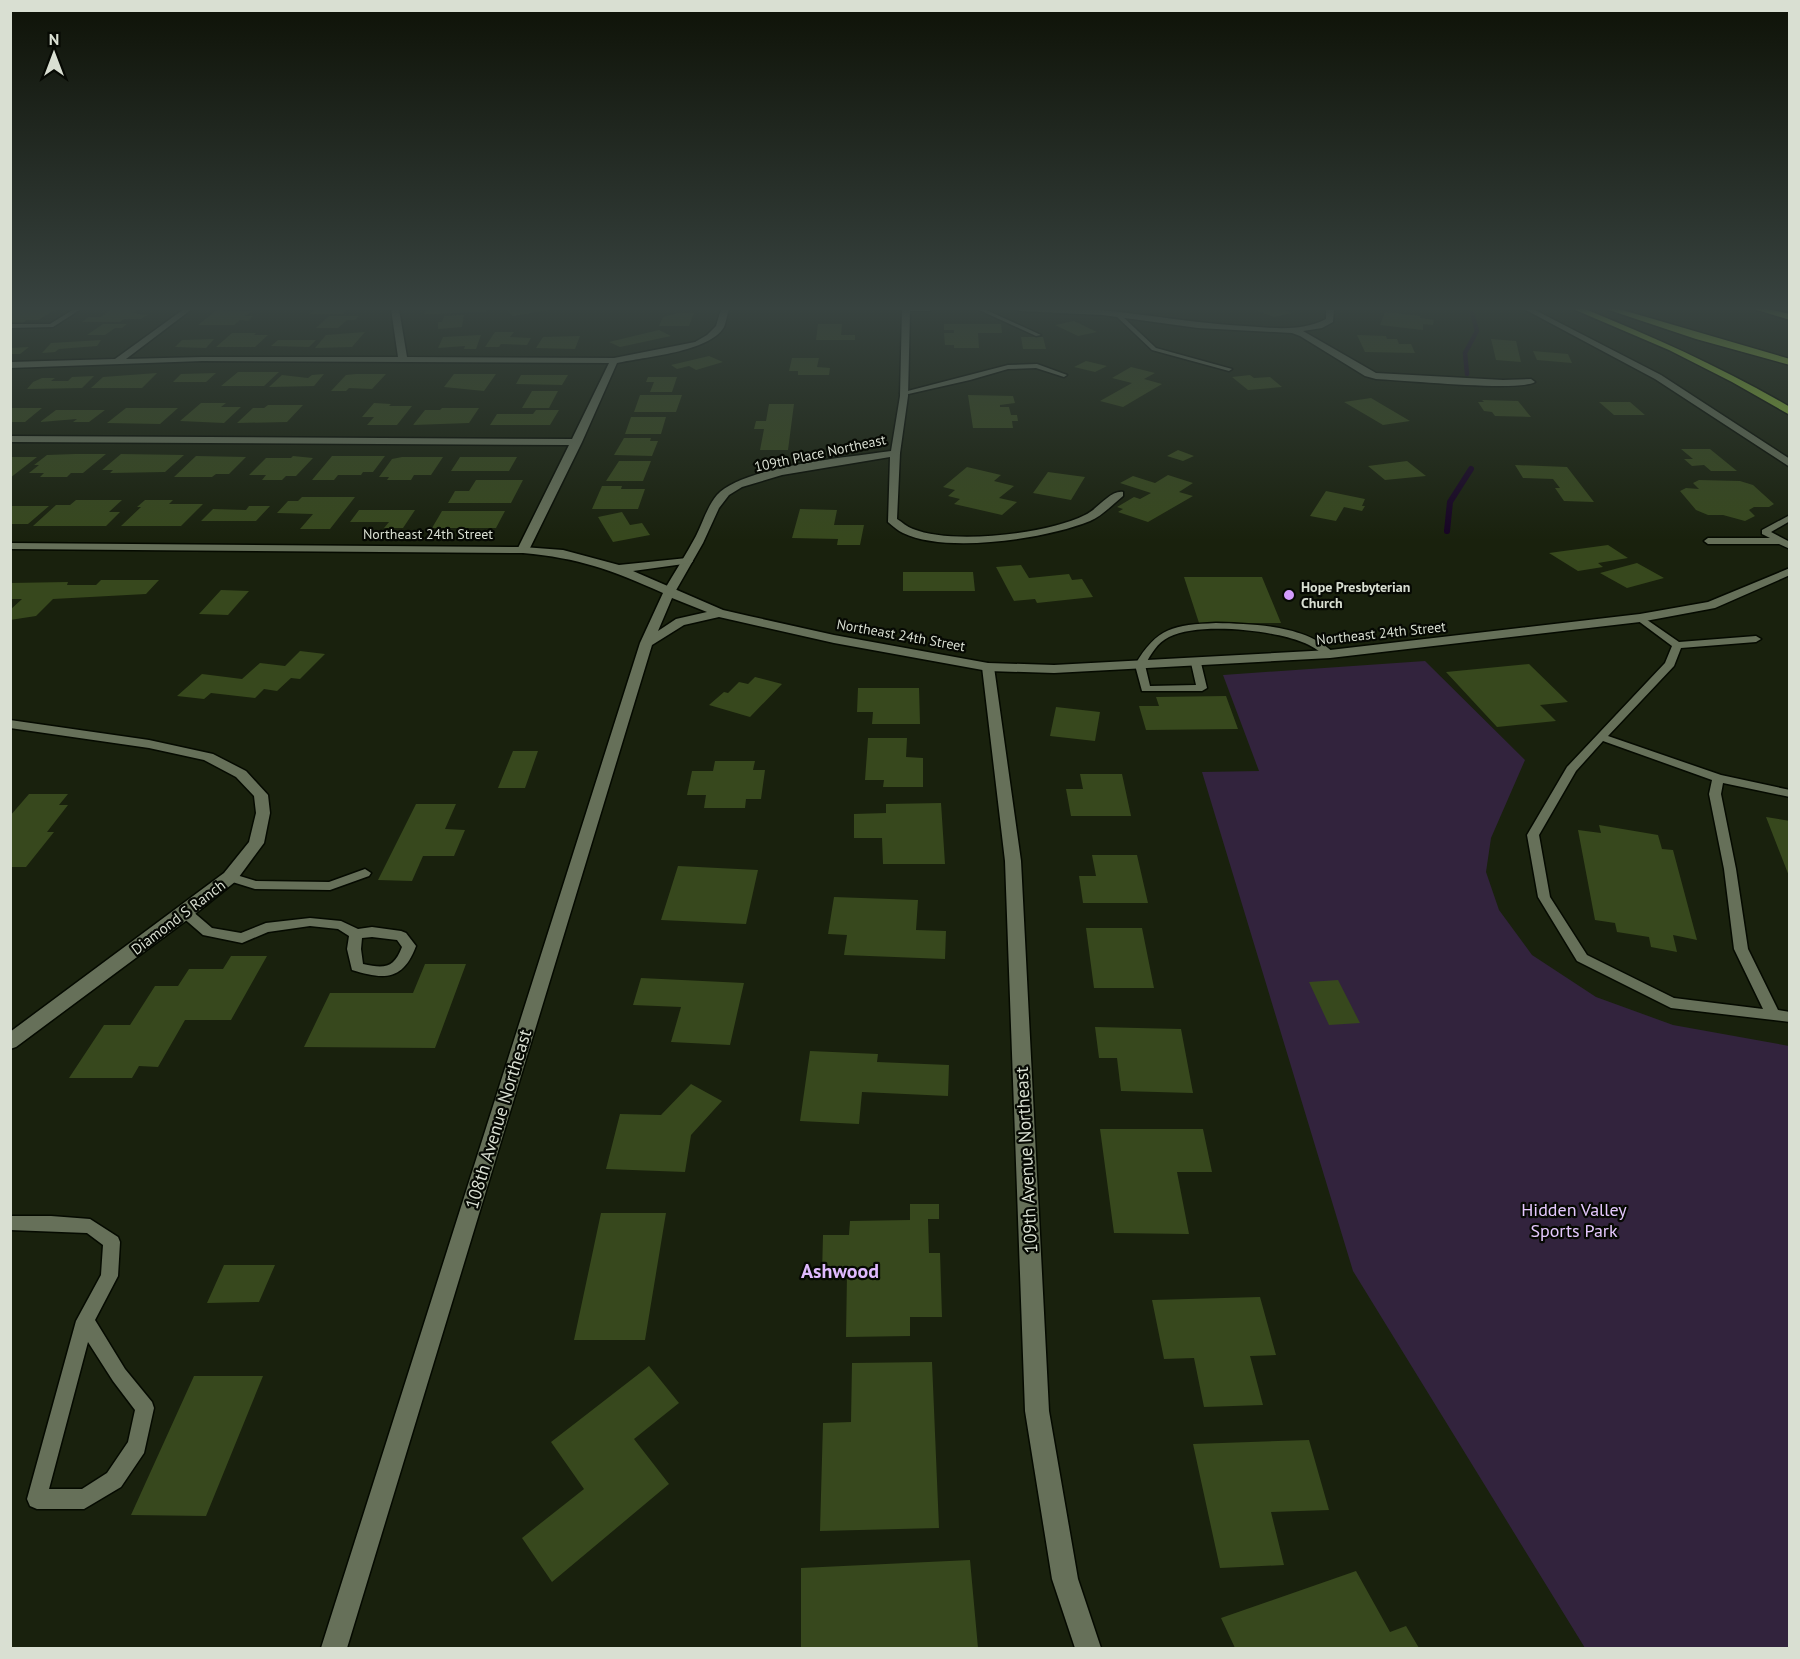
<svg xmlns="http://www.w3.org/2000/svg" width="1800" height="1659" font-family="'PT Sans',sans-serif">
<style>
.green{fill:#32233d}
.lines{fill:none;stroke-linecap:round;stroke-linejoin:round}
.stream-far1{stroke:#170324;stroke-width:4.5}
.stream{stroke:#170324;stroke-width:6}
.building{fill:#37481d}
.service-casing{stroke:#050a00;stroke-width:3}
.minor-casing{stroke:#050a00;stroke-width:3}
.secondary-casing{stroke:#050a00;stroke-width:3}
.motorway-casing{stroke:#050a00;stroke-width:3}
.service{fill:#667059;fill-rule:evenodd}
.minor{fill:#667059;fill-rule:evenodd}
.secondary{fill:#667059;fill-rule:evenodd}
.motorway{fill:#8fbe38;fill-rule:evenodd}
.poi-dot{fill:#d39cfc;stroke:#060903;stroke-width:2}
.labels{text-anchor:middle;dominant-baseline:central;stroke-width:4.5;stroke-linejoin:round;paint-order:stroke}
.far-street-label{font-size:14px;fill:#d9dfd2;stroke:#060903}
.far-poi-label{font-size:14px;font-weight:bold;fill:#d9dfd2;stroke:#060903;text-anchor:start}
.street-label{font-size:15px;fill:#d9dfd2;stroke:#060903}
.near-street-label{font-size:18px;fill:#d9dfd2;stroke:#060903}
.near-park-label{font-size:18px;fill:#e5c8fe;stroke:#060903}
.near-neighbourhood-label{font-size:20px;font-weight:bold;fill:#dfbafe;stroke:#060903}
</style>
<rect width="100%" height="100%" fill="#19210d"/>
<path class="green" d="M1425 661 1525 760 1491 838 1486 872 1499 910 1532 955 1596 997 1673 1025 1789 1046V1648H1585L1353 1271 1202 772 1259 771 1223 675Z"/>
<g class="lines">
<path class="stream-far1" d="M1467 374 1465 353 1477 331 1471 309"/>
<path class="stream" d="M1447 531 1450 502 1471 469"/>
</g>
<path class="building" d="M10 309H57L38 320H27L21 324 10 323Z
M111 309H138L132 313 147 315 141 319H124L120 322H82L89 317H101Z
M315 309H348L343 314H309Z
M427 309H487L486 312 424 314Z
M506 309H549V310L513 316Z
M1253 309H1281L1292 313 1274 317Z
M217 310 252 311 245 316H253L248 321 240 320 234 325H198Z
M1385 312 1421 316 1420 318 1434 320 1433 325 1423 324V330L1380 325Z
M678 313H694L689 326H659L663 317Z
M464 315 462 327 438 329V322H442L444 316Z
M329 316H359L355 320H347L338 328H316Z
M1074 321 1097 332 1078 336 1055 325Z
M103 324H127L122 328H115L105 335H87Z
M818 324H842L841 335H855V340H816Z
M944 324H1001L1002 333H978L979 348H954V345H945L944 333H954V330H944Z
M659 330 671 336 620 347 609 342Z
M365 332 352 347 315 348 326 335Z
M495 332H514L510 337 531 338 527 345 501 344 499 347H485Z
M232 333H256L254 335H268L255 347H216Z
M481 335 476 349H464L465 346 438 348 443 337Z
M1357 335 1386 336 1387 339H1397L1399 344H1411L1415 353 1365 352Z
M580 336 575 349 536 348 543 337Z
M1021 337H1043L1046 349H1023Z
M214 339 206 348 175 347 182 340Z
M1491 339 1516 341 1521 362 1496 360Z
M101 340 97 346 59 349 55 352 42 353 51 343Z
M278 340H316L309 347 271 346Z
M29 347 20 354H10V348Z
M1533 351 1568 354 1572 363 1537 360Z
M709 356 723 362 696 370 689 366 677 369 671 365Z
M792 358H819L817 367 830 368 829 375H798V371H789Z
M1086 361 1107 366 1095 372 1074 367Z
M1131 367 1155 373 1144 379 1162 384 1123 407 1100 401 1132 383 1112 378Z
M238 372H279L264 386H221Z
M157 373 142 388H91L103 377Z
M216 373 206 382H173L181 374Z
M324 374 314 386 269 387 282 375 308 378 312 375Z
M356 374H386L372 389 349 388 346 391H331L346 375Z
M454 374H496L484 391 444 387Z
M521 375H568L562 385 516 384Z
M1250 375 1254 378 1270 377 1282 387 1248 390 1232 377Z
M94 376 82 388 27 389 33 382 42 378H55L51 381H68L72 377Z
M648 377H677L672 392H650L654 382H646Z
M532 391H558L549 408H522Z
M640 395H682L676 412H634Z
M968 395 1013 396 1015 403 1000 405V407H1009L1011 415H1017L1018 421H1012L1013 428H973Z
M1371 398 1410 421 1383 425 1344 402Z
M1482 400 1518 401 1531 417 1495 416 1492 412 1484 411 1478 402H1484Z
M1599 402H1630L1645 415H1614Z
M201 403H226L221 407H241L224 423 180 421Z
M374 403 391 404 389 406H412L397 425H367L374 417H362Z
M769 404H794L788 450H760L764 429H754L756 421H766Z
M268 405H303L287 422 237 423 253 408H264Z
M10 408H42L25 422H10Z
M126 408H178L160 424 107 423Z
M442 408H479L469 423 413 425 425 410H440Z
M56 410H105L89 422H73L77 419 40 422Z
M536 410H559L550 425H490L497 414H533Z
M631 417H666L661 434H625Z
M624 438H651L650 441H658L652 456 614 455Z
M1681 449H1710L1737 471H1711L1704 465 1692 466 1684 459H1693Z
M1178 450 1194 456 1183 461 1167 456Z
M75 454H106L83 473H71L67 477H40L44 473H29L39 465H34L47 455Z
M121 454 184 455 165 472 110 473 113 470H102Z
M196 456 246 457 229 474H216L212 477H174Z
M293 456 313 458 296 476H286L282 480H262L266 475H249L266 458H291Z
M332 456H385L373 472H363L361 475H338L334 480H312Z
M10 457H37L10 478Z
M402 457H443L431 475H414L411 480H387L389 477H379L392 459Z
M460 457H517L509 471H451Z
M619 461H651L643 481H606Z
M1407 461 1426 476 1385 480 1368 466Z
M1515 465 1567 467 1594 502 1564 501 1555 488H1560L1553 479 1523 478Z
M967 467 1001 475 994 481 1014 486 999 498 1017 502 1002 515 954 504 960 499 948 496 955 490 943 487Z
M1048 472 1085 477 1071 500 1033 493Z
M1168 475 1193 483 1179 492 1193 496 1148 522 1118 512 1123 509 1117 507 1134 497 1140 499 1151 493 1120 483 1133 476 1155 483Z
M476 480H523L511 503H448L455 491H469Z
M1699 480 1740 481 1753 485 1774 504 1769 507H1754L1749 510 1755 516 1745 521 1723 515H1708L1696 510 1680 491 1686 488 1699 489 1693 483Z
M602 486H622L621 489H645L638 509H592Z
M1326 491 1365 499 1362 506H1365L1362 511 1344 507 1336 521 1310 516Z
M302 497H355L330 529H300L313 514 277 513 288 501H298Z
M76 500H122L109 512H120L106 526H33L56 505H70Z
M145 500H173L169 504H203L181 526H121L141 507H137Z
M10 506H49L28 524H10Z
M249 506H270L256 521H201L213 509 246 510Z
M800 509 837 510 834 525H864L860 545H837L838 539 792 538Z
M359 510H415L403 528H384L389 522H350Z
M442 511H505L496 528H432Z
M622 512 630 525 642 523 650 535 613 542 598 517Z
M1608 545 1628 558 1598 563 1603 567 1578 571 1549 553Z
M1637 563 1664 578 1627 588 1600 573Z
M1021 565 1029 578 1069 574 1072 580 1082 579 1093 597 1037 603 1035 599 1014 601 996 567Z
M903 572H973L975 591H903Z
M1184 577H1262L1281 623H1199Z
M101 580H159L146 594 53 599 36 616 10 620V610L22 599H10V583L68 582 67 585H96Z
M221 590 249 591 228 615 199 614Z
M300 651 325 654 300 679 291 678 277 691 264 689 255 698 211 693 204 699 177 696 202 674 242 679 260 663 285 666Z
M1529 664 1568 702 1540 705 1556 721 1497 727 1446 672Z
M755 677 782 684 750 717 709 705 724 692 728 693 739 682 748 684Z
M858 688H919L920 724H872L873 712H857Z
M1226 696 1238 729 1146 730 1139 706H1159L1156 697Z
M1056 707 1100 712 1095 741 1050 736Z
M868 738H907L906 757 923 758V787H883L884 780H865Z
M513 751H538L525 788H498Z
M715 761H755L753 770H765L761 799H746L745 808H704L706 795H687L692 771H713Z
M1080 774H1122L1131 816H1071L1066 789H1083Z
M29 794H68L59 805H68L47 832H54L26 867H10V816Z
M941 803 945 864H883L882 838H854V814L886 813V804Z
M416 804H456L445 829 465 830 454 856H423L412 881 378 880Z
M1766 817 1790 821V876H1789Z
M1599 825 1658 835 1662 849 1673 850 1697 940 1673 935 1677 952 1651 947 1649 937 1617 932 1615 923 1595 920 1578 830 1601 833Z
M1092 855H1137L1148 903H1083L1079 876H1096Z
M678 866 758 870 746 924 661 920Z
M834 897 918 900 916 930 946 931 945 959 844 955 847 935 828 934Z
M1086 928H1142L1154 988H1094Z
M231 956H267L231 1020H185L158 1067 139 1066 132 1078H69L104 1025H130L155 986H178L189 969H223Z
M425 964H466L435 1048 304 1047 330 993H413Z
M641 978 744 983 730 1045 671 1042 681 1007 633 1005Z
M1338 980 1360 1023 1329 1025 1309 982Z
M1095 1027 1181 1029 1193 1093 1121 1091 1117 1058H1099Z
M810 1051 878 1054 877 1062 949 1065 948 1096 862 1092 859 1124 800 1121Z
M691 1084 722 1101 691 1135 685 1172 606 1169 620 1114 661 1115Z
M1100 1129H1203L1212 1172H1177L1189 1234 1114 1233Z
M910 1204H939V1219H928L929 1253H940L942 1317H910V1336L846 1337 847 1274H822L823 1235H849L850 1221 910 1220Z
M601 1213H666L645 1340H574Z
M224 1265H275L259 1302 207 1303Z
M1260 1297 1276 1355 1250 1356 1263 1405 1204 1407 1194 1358 1164 1359 1152 1300Z
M932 1362 939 1528 820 1531 823 1423 851 1422 852 1363Z
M649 1366 679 1403 634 1439 669 1484 552 1582 522 1538 584 1489 551 1442Z
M194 1376H263L206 1516 131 1515Z
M1309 1440 1329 1510 1271 1512 1284 1565 1220 1568 1193 1444Z
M970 1560 978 1648H801V1568Z
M1356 1571 1390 1632 1406 1626 1419 1648H1235L1221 1618Z"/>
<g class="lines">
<defs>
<path id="service" d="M74 309H81L53 327 10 328V324H50Z
M977 309H984L1041 335 1036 336Z
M1116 314H1120L1156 348 1232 369 1229 371 1152 350 1116 316Z
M1037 364 1067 375 1064 377 1036 368 1008 369 970 380 904 395 900 393 1008 365Z
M1790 515V521L1771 532 1790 542V549L1779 544H1708L1704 541 1708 538H1770L1762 534V530Z
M1640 615 1679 642 1756 636 1761 639 1756 642 1681 648 1674 666 1608 736 1721 775 1790 790V797L1723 783 1721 794 1736 869 1748 949 1778 1010 1790 1012V1022L1671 1008 1577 961 1538 897 1527 835 1567 767 1665 663 1672 646 1637 620 1635 618ZM1603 741 1712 780 1709 794 1724 869 1734 949 1763 1009 1674 998 1587 955 1550 897 1539 835 1576 771Z
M1216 623C1254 624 1306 625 1335 654L1330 657 1326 656C1319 651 1311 645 1302 642 1271 630 1199 622 1169 637 1157 643 1151 654 1145 665L1150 686 1196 685 1191 663 1196 660 1201 663 1207 688 1202 691H1142L1135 665C1157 627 1174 625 1216 623Z
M365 869 371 873 369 876 330 890 255 889 226 880 224 877 230 873 256 881 329 882Z
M186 909 191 910 212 928 241 933 266 923 310 918 341 921 358 929 372 927 401 931 406 933 416 946C403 981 384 980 352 970L347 949 349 936 338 929 310 926 268 932 242 943 203 935 181 916 180 913 181 910ZM372 937 397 940 402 947C394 968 385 969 363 964L361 949 362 938Z
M10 1216H51L90 1219 118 1237 120 1242 118 1276 95 1320 125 1369 152 1402 154 1408 144 1453 121 1487 84 1509H37L30 1506 27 1499 76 1321 101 1275 103 1245 87 1233 10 1230ZM88 1342 113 1381 135 1410 128 1442 107 1473 82 1489H49Z"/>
<path id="minor" d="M184 309H192L126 359 202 357H398L391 309H399L407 357 614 358 695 342 707 335 716 326 721 309H729C727 315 726 322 724 327 710 352 644 357 617 363L582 442 529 550 523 553 517 550 569 445 10 442V436L572 439 609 363 202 361 10 368V362L115 359Z
M902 309H933L929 311H910L908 396 900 453 897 519C902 522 907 527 913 529 952 545 1047 534 1085 515 1097 510 1110 490 1123 492V496C1112 505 1102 516 1090 521 1046 539 946 554 903 533 898 531 893 526 888 522L890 457 782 475 742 487 729 495 719 508 703 543 675 592 669 595 665 594 663 592C674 573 686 555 696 536 703 522 707 507 717 495 743 466 851 457 891 451L900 396Z
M1016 309C1092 302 1169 322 1245 326 1272 328 1301 332 1326 319V309H1334L1333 322 1322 328 1303 331 1376 373 1503 380 1531 379 1535 382C1520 392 1402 380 1376 379L1365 376 1300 336 1292 333 1198 328 1103 315 1020 311Z
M988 663 994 667 1021 861 1049 1411 1078 1579 1101 1648H1075L1052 1579 1025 1411 1005 861 982 667Z
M10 720 149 740 213 754 246 771 268 795 270 813 264 843 236 881 195 914 16 1047 10 1049V1032L224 873 249 842 256 813 254 796 236 777 204 760 149 748 10 728Z"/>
<path id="secondary" d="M1524 309H1533L1661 375 1790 459V467L1655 379Z
M10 543 523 547 563 550 619 565 687 558 693 561 691 563 633 571 723 610 749 616 834 635 988 663 1054 665 1330 650 1640 614 1708 602 1790 568V575L1715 608 1640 622 1330 658 1054 673 988 671 834 643 719 617 684 625 652 645 347 1648H321L640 643 663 593C612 570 579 558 523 553L10 549ZM672 598 707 612 676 619 658 631Z"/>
<path id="motorway" d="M1573 309H1585C1656 338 1723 368 1790 407V415L1732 382 1669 350Z
M1606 309H1619L1790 359V365L1696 339Z
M1754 309H1768L1790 314V320Z"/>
</defs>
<use href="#service" class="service-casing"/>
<use href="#minor" class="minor-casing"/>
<use href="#secondary" class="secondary-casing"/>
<use href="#motorway" class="motorway-casing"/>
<use href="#service" class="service"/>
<use href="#minor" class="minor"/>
<use href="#secondary" class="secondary"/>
<use href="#motorway" class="motorway"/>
</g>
<linearGradient id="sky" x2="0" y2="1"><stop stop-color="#0e1207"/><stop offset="0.57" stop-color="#384340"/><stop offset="1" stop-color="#384340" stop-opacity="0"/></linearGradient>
<rect width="1800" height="541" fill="url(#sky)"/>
<circle class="poi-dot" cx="1289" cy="595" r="6"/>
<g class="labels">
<g class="far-street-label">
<text transform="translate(820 453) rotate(-12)">109th Place Northeast</text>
<text x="428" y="534">Northeast 24th Street</text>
<text transform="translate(1381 633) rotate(-6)">Northeast 24th Street</text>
<text transform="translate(901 635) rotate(10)">Northeast 24th Street</text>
</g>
<g class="far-poi-label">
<text x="1301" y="587">Hope Presbyterian<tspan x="1301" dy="16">Church</tspan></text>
</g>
<g class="street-label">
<text transform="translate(178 917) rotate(-37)">Diamond S Ranch</text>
</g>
<g class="near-street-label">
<text transform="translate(498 1119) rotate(-73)">108th Avenue Northeast</text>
<text transform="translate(1026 1160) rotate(-93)">109th Avenue Northeast</text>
</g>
<g class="near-park-label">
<text x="1574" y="1209">Hidden Valley<tspan x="1574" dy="21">Sports Park</tspan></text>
</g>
<g class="near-neighbourhood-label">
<text x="840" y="1271">Ashwood</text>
</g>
</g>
<rect width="1800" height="1659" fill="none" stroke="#d9dfd2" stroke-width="24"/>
<g transform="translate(54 54)" stroke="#060903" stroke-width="4.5" paint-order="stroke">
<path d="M0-4.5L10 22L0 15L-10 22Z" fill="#d9dfd2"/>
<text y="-9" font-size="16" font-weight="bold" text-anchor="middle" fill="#d9dfd2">N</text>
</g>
</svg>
